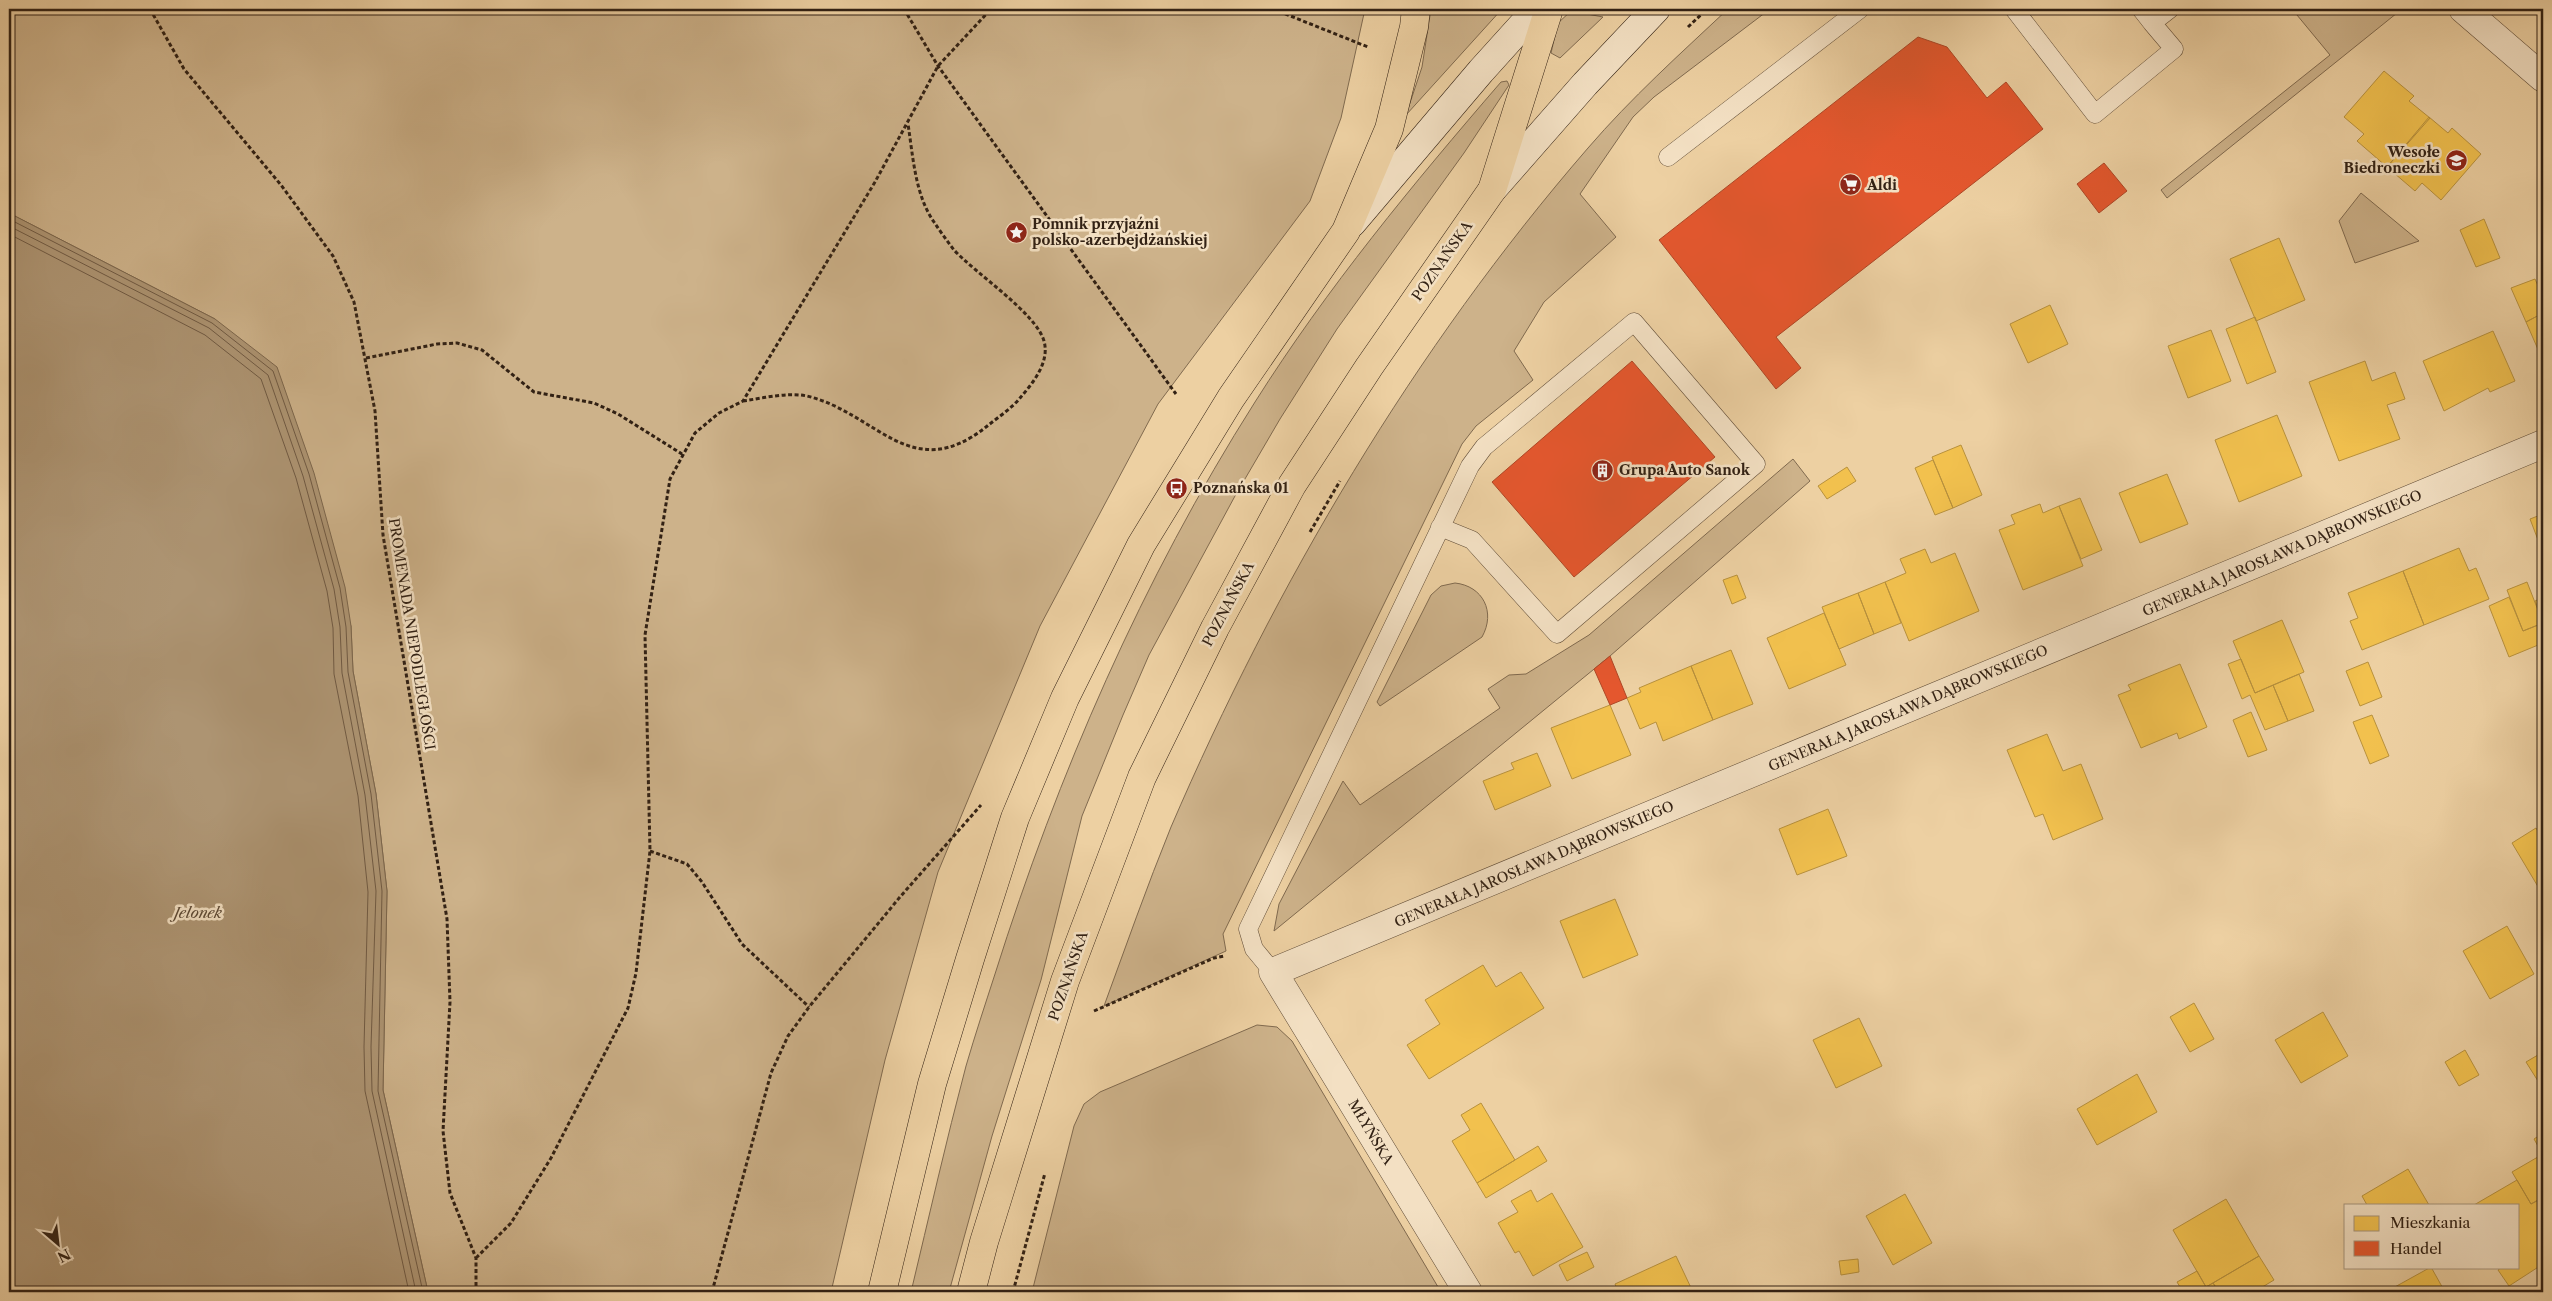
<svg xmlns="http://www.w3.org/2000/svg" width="2552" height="1301" font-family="'Libre Caslon Text',serif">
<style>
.green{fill:#cdb28a;stroke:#806a4f}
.water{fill:#ad9472;stroke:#7c664c}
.homes{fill:#f2c14e;stroke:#b8913d}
.shops{fill:#e4572e;stroke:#af4726}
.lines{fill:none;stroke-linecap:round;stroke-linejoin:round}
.shore{stroke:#705a43;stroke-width:1}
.service-casing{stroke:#614d38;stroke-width:19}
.minor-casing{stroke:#614d38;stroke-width:29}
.secondary-casing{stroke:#322114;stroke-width:29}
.primary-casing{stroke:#322114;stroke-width:29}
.path{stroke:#322114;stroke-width:3;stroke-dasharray:4 2.5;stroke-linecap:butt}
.service{stroke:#f3e0c3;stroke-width:18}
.minor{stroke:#f3e0c3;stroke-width:28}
.secondary{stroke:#f3e0c3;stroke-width:28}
.primary{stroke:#edd0a2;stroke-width:28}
.labels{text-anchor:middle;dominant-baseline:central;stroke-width:5;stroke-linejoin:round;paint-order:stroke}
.poi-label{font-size:14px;font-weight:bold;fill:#322114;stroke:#f3e0c3;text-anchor:start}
.street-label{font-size:14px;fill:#322114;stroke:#f3e0c3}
.water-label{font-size:15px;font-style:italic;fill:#5d4935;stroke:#f3e0c3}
</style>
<rect width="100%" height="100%" fill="#edd0a2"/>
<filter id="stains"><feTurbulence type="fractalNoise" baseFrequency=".004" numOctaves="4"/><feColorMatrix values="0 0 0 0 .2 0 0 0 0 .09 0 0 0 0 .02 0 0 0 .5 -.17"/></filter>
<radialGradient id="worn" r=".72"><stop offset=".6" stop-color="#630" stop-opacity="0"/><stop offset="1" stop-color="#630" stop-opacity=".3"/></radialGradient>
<path class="green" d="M9 9H1365L1341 118 1310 201 1158 404 1040 626 938 872 885 1060 831 1292H428L383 1090 387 891 376 794 353 671 351 626 215 319 9 213Z
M1431 9H1502L1406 115 1422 67Z
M1728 9H1770L1654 97 1633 117 1580 194 1616 237 1544 302 1514 351 1533 380 1476 426 1462 444 1223 934 1226 951 1104 1006C1126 946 1147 886 1171 827 1276 583 1414 349 1588 148 1631 98 1680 54 1728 9Z
M2292 9H2402L2167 198 2161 190 2330 55Z
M1571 11 1603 17 1560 58 1551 53 1558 23Z
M1507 81 1509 85 1464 153 1337 329 1280 419 1235 496 1149 655 1123 715 1082 816 1041 980 992 1136 949 1292H911C929 1217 946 1141 966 1066 975 1035 985 1005 995 974 1058 774 1142 580 1255 402 1327 288 1413 184 1501 82Z
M2361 193 2419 241 2355 263 2339 221Z
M1793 459 1810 481 1610 656 1274 931 1279 904 1343 781 1360 805 1500 708 1488 689 1509 675 1526 674 1589 635Z
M1455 583C1483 586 1496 612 1482 637L1380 706 1377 702 1431 595 1441 586Z
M1257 1025 1277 1027 1292 1041 1441 1292H1032L1074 1126 1084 1104 1100 1092Z"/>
<path class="water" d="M9 213 215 319 277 367 314 473 345 587 351 626 353 671 376 794 387 891 383 1090 428 1292H9Z"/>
<path class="homes" d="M2384 71 2414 96 2409 101 2430 118 2387 167 2357 141 2364 134 2344 117Z
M2429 117 2448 133 2452 128 2481 154 2441 200 2422 183 2415 191 2387 167Z
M2484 219 2500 258 2476 267 2460 230Z
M2279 238 2305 300 2256 321 2230 259Z
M2535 279 2543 297V313L2526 322 2511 288Z
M2050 305 2068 344 2028 363 2010 324Z
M2543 313V352L2540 354 2526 322Z
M2255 317 2276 372 2247 384 2226 329Z
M2211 330 2231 381 2188 398 2168 346Z
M2493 331 2515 381 2490 392 2488 388 2444 411 2423 361Z
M2365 361 2372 381 2395 372 2405 399 2387 405 2400 439 2339 461 2309 382Z
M2277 415 2302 476 2239 502 2215 440Z
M1961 445 1982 495 1953 508 1932 457Z
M1933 460 1953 508 1935 515 1915 468Z
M1847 467 1856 481 1827 499 1818 486Z
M2167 474 2188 524 2140 543 2119 493Z
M2080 498 2102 550 2081 559 2059 506Z
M2040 504 2043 513 2059 506 2083 566 2023 590 1999 530 2015 524 2011 515Z
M2543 514V553L2530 519Z
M2459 548 2469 571 2476 568 2489 599 2424 625 2403 571Z
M1925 549 1931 563 1955 553 1979 611 1909 641 1885 582 1906 573 1900 559Z
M2403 571 2424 625 2362 650 2350 621 2358 618 2348 593Z
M1737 575 1746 598 1732 604 1723 580Z
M1885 582 1901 623 1874 634 1858 593Z
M2527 582 2543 623 2523 631 2507 590Z
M1858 593 1874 634 1839 649 1822 607Z
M2509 597 2523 631 2543 623V643L2509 657 2489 606Z
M2543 597V622L2535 601Z
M1824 613 1846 665 1789 689 1767 638Z
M2282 620 2304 672 2255 693 2233 641Z
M1731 650 1753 704 1713 720 1691 666Z
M2241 659 2255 693 2273 685 2288 721 2265 730 2250 695 2242 699 2228 664Z
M2368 662 2382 697 2360 706 2346 671Z
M2180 664 2207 727 2179 739 2177 733 2141 748 2118 695 2131 690 2128 685Z
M1691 666 1713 720 1663 741 1656 722 1640 729 1627 698 1641 692 1639 688Z
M2299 674 2314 711 2288 721 2273 685Z
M1610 705 1631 755 1572 779 1551 728Z
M2251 712 2267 750 2248 757 2233 720Z
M2372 715 2389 756 2370 764 2353 722Z
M2047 734 2063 771 2081 764 2103 819 2053 840 2043 814 2035 817 2007 750Z
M1537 753 1551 786 1495 810 1483 781 1514 769 1511 763Z
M1828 809 1847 856 1797 875 1779 829Z
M2536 828 2543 840V888L2540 890 2512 843Z
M1615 899 1638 955 1583 978 1560 921Z
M2507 926 2534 974 2490 999 2463 951Z
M1483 965 1496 987 1521 972 1544 1008 1429 1079 1407 1045 1440 1024 1425 1000Z
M2194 1003 2214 1039 2190 1052 2170 1017Z
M2323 1012 2348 1056 2301 1083 2275 1040Z
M1859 1018 1882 1066 1836 1088 1813 1040Z
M2465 1050 2479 1075 2459 1086 2445 1062Z
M2543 1052V1089L2526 1062Z
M2137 1074 2157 1112 2097 1145 2077 1109Z
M1481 1103 1515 1160 1477 1183 1452 1141 1470 1130 1461 1115Z
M2543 1133V1155L2534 1139Z
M1538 1146 1547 1161 1486 1198 1477 1183Z
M2543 1154V1197L2531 1204 2512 1172Z
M2408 1169 2429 1205H2367L2362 1196Z
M2517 1180 2531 1204 2539 1200 2543 1207V1264L2509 1286 2498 1270 2502 1267H2518V1205H2474Z
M1531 1190 1537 1202 1552 1193 1583 1247 1533 1276 1519 1251 1515 1253 1498 1223 1518 1212 1511 1201Z
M1905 1194 1932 1243 1893 1265 1866 1216Z
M2226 1199 2259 1256 2206 1287 2173 1230Z
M1587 1252 1594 1267 1567 1281 1559 1265Z
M1676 1256 1693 1292H1618L1615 1284Z
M2259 1256 2274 1280 2254 1292H2219L2213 1283Z
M1858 1259 1859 1272 1841 1275 1839 1261Z
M2431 1267 2445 1292H2395L2393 1288Z
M2197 1271 2206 1287 2213 1283 2219 1292H2183L2177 1282Z"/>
<path class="shops" d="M1918 37 1947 47 1987 98 2006 82 2043 129 1776 337 1801 368 1776 389 1659 240Z
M2104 163 2127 191 2099 213 2077 184Z
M1632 361 1715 457 1574 577 1492 482Z
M1610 656 1627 698 1610 705 1594 669Z"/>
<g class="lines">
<path class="shore" d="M9 219 212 323 273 371 309 474 340 588 346 627 348 672 371 794 382 891 378 1091 423 1292
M9 226 209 328 268 375 303 476 334 589 340 627 342 673 365 795 376 891 371 1047 372 1091 416 1292
M9 234 205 335 261 379 296 478 327 591 333 628 334 674 358 796 368 892 364 1047 365 1091 409 1292"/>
<defs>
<path id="service" d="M2014 9 2095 114 2174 49 2152 23 2170 9
M2141 9 2152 23
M1668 157 1860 9
M1273 972 1254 949 1248 929 1470 466 1484 447 1634 322 1756 464 1557 634 1472 540 1440 527"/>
<path id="minor" d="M2463 9 2543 78
M1468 1292 1273 972 2543 444"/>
<path id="secondary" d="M1492 190 1585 84 1656 9
M1352 223 1481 71 1537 9"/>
<path id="primary" d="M882 1292 932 1084 970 959 1015 818 1065 698 1141 545 1231 398 1346 231 1389 129 1414 27 1416 9
M971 1292 984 1242 1065 981 1142 777 1215 628 1292 485 1369 367 1492 190 1549 9"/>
</defs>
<use href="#service" class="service-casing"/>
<use href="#minor" class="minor-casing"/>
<use href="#secondary" class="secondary-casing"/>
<use href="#primary" class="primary-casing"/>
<path class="path" d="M150 9 184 69 281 185 333 256 354 302 375 411 383 535 447 919 450 1002 443 1131 450 1193 476 1258V1292
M904 9 938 66 1176 394
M1273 9 1368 47
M2423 9 2428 14
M1688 27 1707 9
M366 358 437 344 457 343 482 350 534 392 594 403 618 414 682 454
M743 401C764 398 787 392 807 396 877 413 911 486 986 427 997 418 1011 409 1020 398 1033 383 1050 362 1044 341 1036 313 975 273 954 250 947 241 940 231 934 222 915 195 913 156 908 124
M1310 532 1340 481
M650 851 687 864 702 882 742 944 809 1007
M1094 1011 1214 958 1224 956
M476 1258 511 1223 551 1158 628 1008 636 973 650 851 645 635 670 479 695 433 719 413 743 401 875 182 938 66 991 9
M712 1292 771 1073 788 1036 809 1007 900 897 981 805
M1013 1292 1045 1173"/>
<use href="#service" class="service"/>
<use href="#minor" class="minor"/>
<use href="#secondary" class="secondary"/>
<use href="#primary" class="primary"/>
</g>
<defs>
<symbol id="school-disc" viewBox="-11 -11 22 22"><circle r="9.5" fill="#8f2418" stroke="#f3e0c3"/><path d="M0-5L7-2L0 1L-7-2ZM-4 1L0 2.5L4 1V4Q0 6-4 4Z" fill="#fff"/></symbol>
<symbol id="supermarket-disc" viewBox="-11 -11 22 22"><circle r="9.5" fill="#8f2418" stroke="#f3e0c3"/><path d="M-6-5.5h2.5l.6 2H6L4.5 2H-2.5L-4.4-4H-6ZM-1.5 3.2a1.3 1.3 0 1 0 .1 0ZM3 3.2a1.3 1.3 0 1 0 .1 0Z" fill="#fff"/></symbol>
<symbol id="sight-disc" viewBox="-11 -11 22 22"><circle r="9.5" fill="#8f2418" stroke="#f3e0c3"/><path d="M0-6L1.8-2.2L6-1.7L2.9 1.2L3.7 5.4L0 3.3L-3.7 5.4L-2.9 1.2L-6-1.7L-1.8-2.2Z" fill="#fff"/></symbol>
<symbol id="building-disc" viewBox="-11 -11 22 22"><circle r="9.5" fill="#8f2418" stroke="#f3e0c3"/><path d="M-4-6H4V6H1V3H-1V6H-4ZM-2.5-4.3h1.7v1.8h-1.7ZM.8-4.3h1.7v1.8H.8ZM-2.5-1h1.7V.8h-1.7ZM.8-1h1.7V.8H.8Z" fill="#fff"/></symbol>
<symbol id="bus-disc" viewBox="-11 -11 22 22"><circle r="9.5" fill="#8f2418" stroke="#f3e0c3"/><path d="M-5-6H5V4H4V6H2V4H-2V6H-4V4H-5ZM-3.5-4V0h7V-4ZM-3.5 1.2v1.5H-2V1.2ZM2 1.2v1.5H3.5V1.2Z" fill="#fff"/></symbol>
</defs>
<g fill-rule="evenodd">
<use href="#school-disc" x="2444" y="148" width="25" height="25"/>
<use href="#supermarket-disc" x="1838" y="172" width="25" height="25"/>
<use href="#sight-disc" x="1004" y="220" width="25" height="25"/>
<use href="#building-disc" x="1590" y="458" width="25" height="25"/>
<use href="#bus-disc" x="1164" y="476" width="25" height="25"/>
</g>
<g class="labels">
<g class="poi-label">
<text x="2440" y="152" text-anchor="end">Wesołe<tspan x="2440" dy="16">Biedroneczki</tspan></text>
<text x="1867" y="185">Aldi</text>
<text x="1032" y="224">Pomnik przyjaźni<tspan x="1032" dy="16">polsko-azerbejdżańskiej</tspan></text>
<text x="1619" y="470">Grupa Auto Sanok</text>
<text x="1193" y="488">Poznańska 01</text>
</g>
<g class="street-label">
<text transform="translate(1442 261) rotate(-55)">POZNAŃSKA</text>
<text transform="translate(2282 553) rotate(-23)">GENERAŁA JAROSŁAWA DĄBROWSKIEGO</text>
<text transform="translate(1228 604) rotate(-62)">POZNAŃSKA</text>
<text transform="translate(412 634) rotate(81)">PROMENADA NIEPODLEGŁOŚCI</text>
<text transform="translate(1908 708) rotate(-23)">GENERAŁA JAROSŁAWA DĄBROWSKIEGO</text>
<text transform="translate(1534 864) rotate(-23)">GENERAŁA JAROSŁAWA DĄBROWSKIEGO</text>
<text transform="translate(1068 976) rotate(-71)">POZNAŃSKA</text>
<text transform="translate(1371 1132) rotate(59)">MŁYŃSKA</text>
</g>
<g class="water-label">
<text x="198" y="912">Jelonek</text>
</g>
</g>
<rect width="2552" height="1301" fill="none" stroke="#edd0a2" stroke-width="30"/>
<rect x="10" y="10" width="2532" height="1281" fill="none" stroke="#322114" stroke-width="2.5"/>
<rect x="15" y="15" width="2522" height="1271" fill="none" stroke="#322114"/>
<rect x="2344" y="1204" width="175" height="65" fill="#f3e0c3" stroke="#a6947d"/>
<rect x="2354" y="1216" width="25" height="15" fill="#f2c14e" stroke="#a6947d"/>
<text x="2390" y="1228" font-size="15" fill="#322114">Mieszkania</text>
<rect x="2354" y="1241" width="25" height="15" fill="#e4572e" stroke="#a6947d"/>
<text x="2390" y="1254" font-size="15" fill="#322114">Handel</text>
<g transform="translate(58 1244) rotate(152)" stroke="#f3e0c3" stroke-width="4" paint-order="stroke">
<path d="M0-4L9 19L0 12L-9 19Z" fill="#322114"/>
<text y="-8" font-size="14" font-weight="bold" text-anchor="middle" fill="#322114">N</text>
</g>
<rect width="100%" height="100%" filter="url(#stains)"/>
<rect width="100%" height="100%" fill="url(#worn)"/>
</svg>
